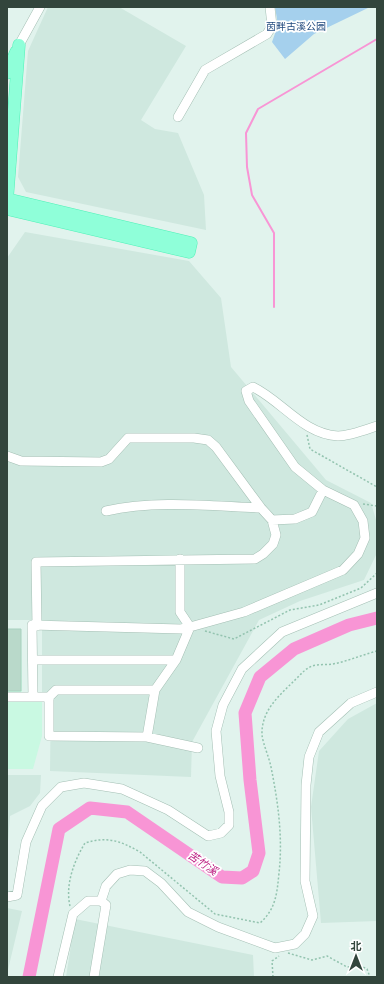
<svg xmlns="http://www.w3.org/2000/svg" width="384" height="984" font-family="Arial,'Noto Sans SC',sans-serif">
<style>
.residential{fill:#cfe8df}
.commercial{fill:#c9f9e2}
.green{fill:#a5d0ed}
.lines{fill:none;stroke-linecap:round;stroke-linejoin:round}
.stream{stroke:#f895d5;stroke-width:2}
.river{stroke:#f895d5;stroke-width:13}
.building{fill:#b9d9ca;stroke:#a8d1bf}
.minor-casing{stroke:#a4bfb4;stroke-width:10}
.major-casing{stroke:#51f1b8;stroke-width:13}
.path{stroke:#93c3af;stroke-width:1.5;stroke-dasharray:2 2;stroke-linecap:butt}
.minor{stroke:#fff;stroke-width:9}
.major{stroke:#8fffd9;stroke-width:12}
.labels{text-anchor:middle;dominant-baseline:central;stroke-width:3.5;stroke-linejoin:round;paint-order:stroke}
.park-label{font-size:10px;fill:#1f487d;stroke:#fff}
.water-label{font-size:11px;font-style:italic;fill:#bc1f82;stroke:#fff}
</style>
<rect width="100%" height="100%" fill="#e1f3ed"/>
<path class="residential" d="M48 7H119L186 46 141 120 155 129 178 133 204 195 206 230 26 192 18 177 28 51Z
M25 232 189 261 221 298 231 367 326 480 371 503 377 523V553L364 580 300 601 259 620 192 742 191 777 50 771 51 695 42 694V620H7V258Z
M377 703V921L321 923 311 807 319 751 348 719Z
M7 775H41L40 793 30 806 10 816 7 854Z
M7 908 22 911 7 974Z
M75 919 253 955 254 977H66Z"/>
<path class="commercial" d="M7 629H21L22 699H42V736L33 769H7Z"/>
<path class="green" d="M275 7H370L314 34 285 59 272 42 278 25Z"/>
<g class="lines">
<path class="stream" d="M274 307V233L252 195 247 167 246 133 258 109 377 39"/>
<path class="river" d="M29 977 59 829 90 808 127 812 222 877 242 878 253 871 259 853 250 780 245 713 260 677 294 649 349 625 377 618"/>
</g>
<path class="building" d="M7 629H21V691H7Z"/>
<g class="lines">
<defs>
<path id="minor" d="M19 45 40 7
M178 117 205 70 267 34 272 26 270 7
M7 456 21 461 101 462 109 459 128 438H194L208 440 216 447 261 508 272 520 276 535 273 544 263 554 255 559 36 562 37 626
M106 511C156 500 209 506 261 508
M272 520 295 519 312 512 323 490
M33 660H176
M7 697H33L32 625 181 629 190 627 244 612 343 570 358 554 365 538 363 521 354 505 323 490 295 467 249 401 246 391 253 387C282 401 303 434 338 436 350 436 365 430 377 426
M33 697H49L56 690H155
M49 697V736L147 737 198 748
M147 737 155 690 176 660 190 627 180 612V559
M7 897 17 895 26 842 42 806 61 787 84 783 122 789 168 810 208 836 221 833 229 825V812L220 776 216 731 223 705 242 669 282 632 377 593
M101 901 106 886 117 874 130 870 145 871 161 883 188 912 218 927 275 948 295 944 305 934 313 916 305 881 306 785 309 757 319 732 351 703 377 692
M58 977 73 914 88 901H101L106 905 94 977"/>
<path id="major" d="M7 73 16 52
M7 199 191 243 189 252 7 209
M7 201 19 45"/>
</defs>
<use href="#minor" class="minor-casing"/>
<use href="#major" class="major-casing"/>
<path class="path" d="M307 435 310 449 377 487
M363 504 377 506
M205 631 234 639 290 610 319 605 361 588 377 573
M70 906C65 885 74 861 85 843 107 836 121 841 140 852L215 914 260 923C276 909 277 893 279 873 283 837 278 802 271 767 269 757 263 744 262 735 261 710 280 695 296 679 301 674 305 669 312 666 318 664 326 665 333 664 348 661 362 655 377 651
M288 953 312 960 327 956 347 967 361 966 367 969 370 977
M273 977 272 961 279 956"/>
<use href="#minor" class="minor"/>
<use href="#major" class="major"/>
</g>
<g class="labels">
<g class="park-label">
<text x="296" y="26">茵畔古溪公园</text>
</g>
<g class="water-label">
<text transform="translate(203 863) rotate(34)">苦竹溪</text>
</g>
</g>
<rect width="384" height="984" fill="none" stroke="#32453c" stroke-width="16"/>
<g transform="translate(356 956)" stroke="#ffffff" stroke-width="3" paint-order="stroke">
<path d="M0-3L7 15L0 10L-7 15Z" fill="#32453c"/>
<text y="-6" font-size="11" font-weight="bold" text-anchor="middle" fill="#32453c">北</text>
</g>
</svg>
